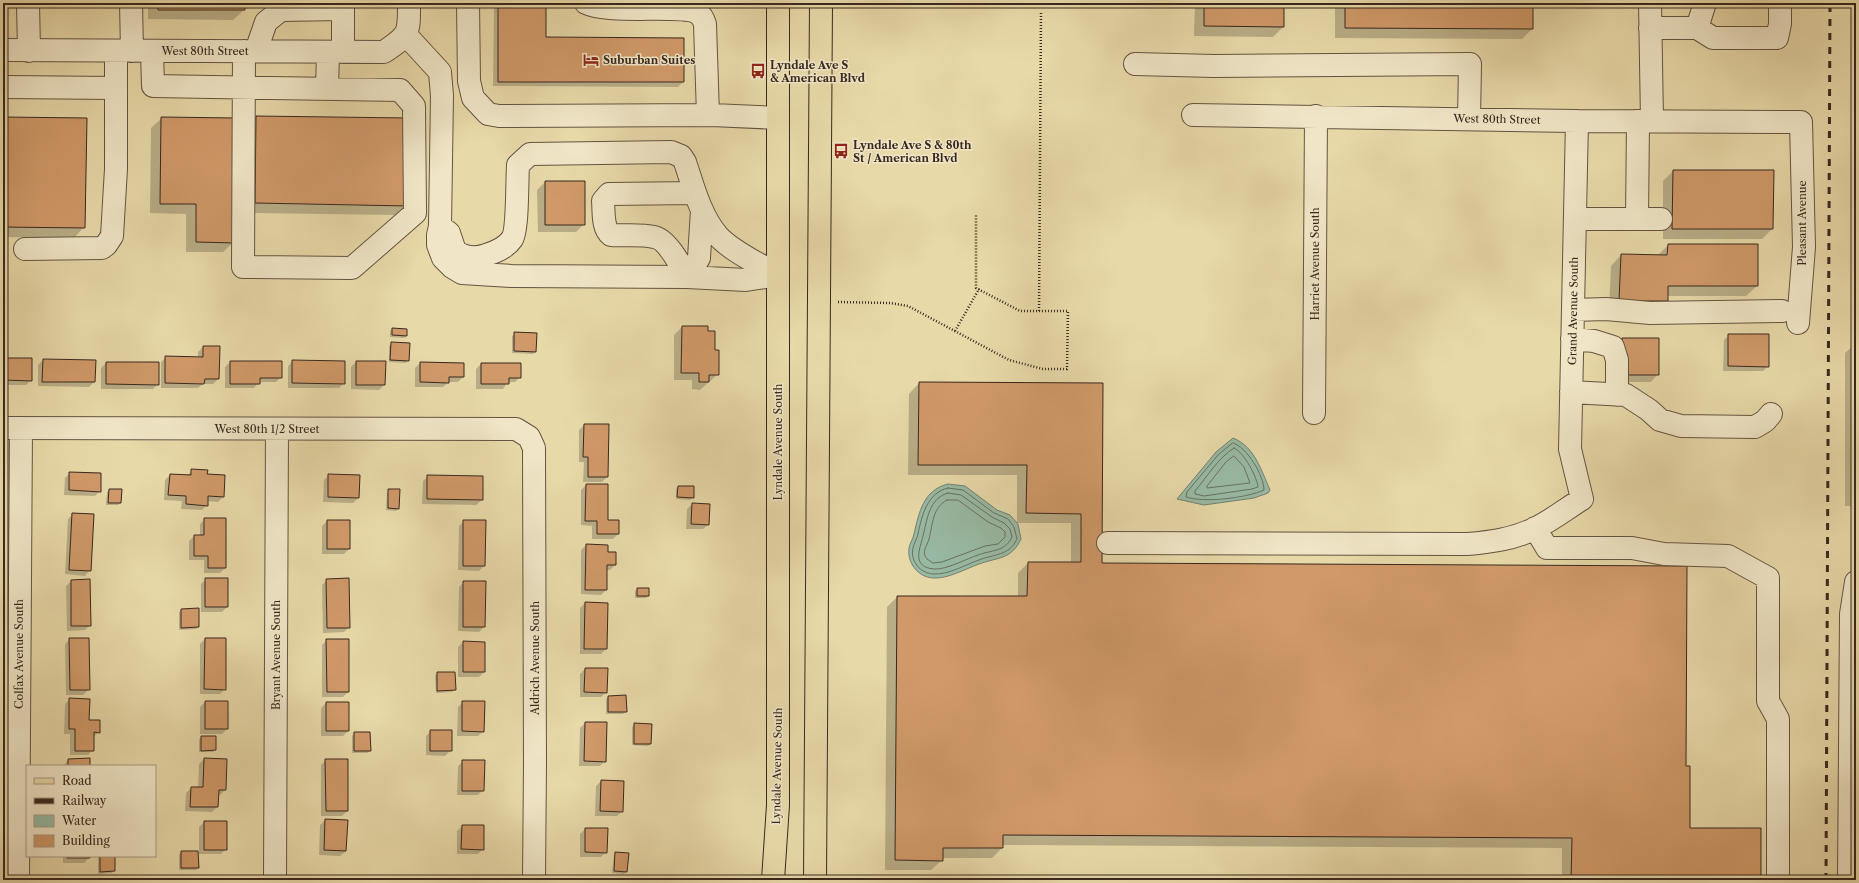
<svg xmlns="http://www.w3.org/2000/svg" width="1859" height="883" font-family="'Libre Caslon Text',serif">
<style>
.water{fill:#98baa5;stroke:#72806f}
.shadow{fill:#0003}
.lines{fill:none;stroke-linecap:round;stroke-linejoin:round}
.shore{stroke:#687162;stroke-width:1}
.building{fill:#d09969;stroke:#38281e}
.minor-casing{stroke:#645441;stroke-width:24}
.major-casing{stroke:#38281e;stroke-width:24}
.path{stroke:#38281e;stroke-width:2.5;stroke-dasharray:1 2;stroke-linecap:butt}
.minor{stroke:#f0e6c7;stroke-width:22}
.major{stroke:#e8d9a9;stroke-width:22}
.rail{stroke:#38281e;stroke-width:3;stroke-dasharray:7 7;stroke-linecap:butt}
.labels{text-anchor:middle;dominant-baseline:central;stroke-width:3;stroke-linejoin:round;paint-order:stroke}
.street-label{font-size:11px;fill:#38281e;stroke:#f0e6c7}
.poi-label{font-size:11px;font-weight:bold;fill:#38281e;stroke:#f0e6c7;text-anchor:start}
</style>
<rect width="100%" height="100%" fill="#e8d9a9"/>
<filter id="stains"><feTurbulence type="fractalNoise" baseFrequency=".005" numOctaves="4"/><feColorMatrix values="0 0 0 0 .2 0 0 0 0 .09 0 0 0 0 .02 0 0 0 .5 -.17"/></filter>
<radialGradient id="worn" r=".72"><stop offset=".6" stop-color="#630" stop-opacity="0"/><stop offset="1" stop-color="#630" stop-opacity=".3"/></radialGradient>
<path class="water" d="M1233 438C1255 447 1261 470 1270 490L1268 493 1254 498 1204 505 1177 499 1216 452Z
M948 484 965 486 997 510 1010 515 1018 524 1021 539C1011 560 998 557 979 564 965 569 948 579 933 578 918 577 907 563 909 548 910 543 913 539 914 534 919 513 923 490 948 484Z"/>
<path class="shadow" d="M3 3H10V7L3 13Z
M148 3H243L244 10 233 20 148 19Z
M494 3H545V38L683 82 678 87 493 86Z
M1195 3H1283V27L1273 37 1194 36Z
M1335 3H1532V29L1522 39 1335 38Z
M256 117 407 205 397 215 245 213 246 128Z
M3 118 84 227 74 238 3 237Z
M162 118 234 242 223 252H186V214L150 213 151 128Z
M1673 171H1773L1772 229 1762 239H1663V181Z
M545 182 584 224 576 232H538L537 190Z
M1668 245H1757V286L1746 296H1667V301L1656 311 1609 310 1611 266 1621 255H1658Z
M682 327 707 332 714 351 718 374 700 390 692 389V380H674V335Z
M392 329 406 336 404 338 390 337V331Z
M515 333 535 352 533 354 512 353V336Z
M1729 335 1768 366 1763 371H1723L1724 340Z
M1622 339 1658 374 1651 382H1614V347Z
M392 343 408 360 406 363 389 362V346Z
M1856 343V506H1845V353Z
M203 347 218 379 213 384H203L198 388H161V362L166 357 198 358V352Z
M3 359 31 380 26 385H3Z
M43 360 94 382 89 387 38 386V365Z
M293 361 344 383 339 388H288V366Z
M230 362 281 377 276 382H259L254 388H225V367Z
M356 362 384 385 379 390 351 389V367Z
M106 363 158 384 153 389H101V368Z
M420 363 463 377 458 382H449L443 387H415V368Z
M481 364 520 377 515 382H508L503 389H476V369Z
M919 383 1102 384 1101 564 1685 767 1689 829 1760 880H1562V848L1002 845V848L992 858H942V860L931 870H885L887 607 897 597H1018V573L1028 563H1071V523H1017V475H908L909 394Z
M584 425H608L607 477 602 482H583L584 462H579V430Z
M192 470 206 475 223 497 218 502 207 501V505L202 510 181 509 182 501 164 500 165 480 170 475 187 476Z
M70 473 100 491 95 496 64 495 65 478Z
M329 475 358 498 353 503 323 502 324 480Z
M428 476 482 500 476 505 422 504 423 481Z
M586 485 607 521 618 534 613 539H592V526L581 525V490Z
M678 487 693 497 690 500 676 499V489Z
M109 490 120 503 118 505H106L107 492Z
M389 490 398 508 396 511 386 510 387 492Z
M692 504 709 524 703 529H686L687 509Z
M73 514 90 570 85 576 65 574 68 519Z
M205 519 225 568 220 573H204V560H189V541L194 536H200V524Z
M327 521H349V549L344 554H322V526Z
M464 521 484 566 479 571 458 570 459 526Z
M586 545 607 553H615V565L610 570H606V590L601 595 581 594V550Z
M206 579 227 607 222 612H201V584Z
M89 580 90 625 85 630 67 631 66 586 71 581Z
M327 580 349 627 344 632 323 633 322 585Z
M464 582 484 627 479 632 458 631 459 587Z
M638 589 648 596 646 598H635V591Z
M585 603 606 649 601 654H580V608Z
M181 610 198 627 196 629 179 630V612Z
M70 639 88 690 83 695H66L65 644Z
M205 639 225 689 220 694H200V644Z
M327 640 348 692 343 697H322V645Z
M463 642 484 643V672L479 677H458V647Z
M585 669 606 692 601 697H580V674Z
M437 673H454L455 690 452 692 436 693 435 676Z
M608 697 626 711 623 714H606V699Z
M70 699 99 732 93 737V750L88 755H70V734H64L65 704Z
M205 702H227V729L222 734H200V707Z
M463 702 483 731 478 736H457L458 707Z
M326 703 348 731 343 736H321V708Z
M585 723 605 761 600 766H579L580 728Z
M635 724 650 744 648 746 632 745V727Z
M431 731 450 751 445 756 426 755V736Z
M354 733 370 751 367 753H352V736Z
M201 737 215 750 213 752H199V740Z
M204 759 225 790 220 795H218L217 807 212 812 185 811 186 793 191 788H198L199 764Z
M68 760 89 766H63Z
M326 760H347V811L342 816H321V765Z
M463 761 483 790 478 795H457L458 766Z
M601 781 622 811 617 816H595L596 786Z
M325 820 346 851 340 856 319 855 320 825Z
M204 822H226V849L221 854H198V868L196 870H179V855L181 852H199V827Z
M462 826H483V849L478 854H457V831Z
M585 829 606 852 601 857H580V834Z
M616 853 626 872 624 874 612 873 614 855Z
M63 856H89V858L84 863H63Z
M114 856V871L112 873 98 874V857Z"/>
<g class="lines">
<path class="shore" d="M1233 443C1247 447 1264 476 1264 490 1246 498 1205 503 1186 497L1187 492 1218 455Z
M1234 448C1244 452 1257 477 1258 487L1252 489 1204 496 1195 494V491C1207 477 1218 458 1234 448Z
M1234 456 1244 467 1250 483 1207 488V486L1226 462Z
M948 488 963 490 994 513 1008 519 1014 527 1017 539C1009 556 994 554 979 560 965 565 948 575 933 574 920 573 910 561 913 548 914 543 917 539 918 534 922 515 927 493 948 488Z
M948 493 961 495 992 517 1004 523 1010 529 1012 537C1005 552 991 550 978 555 966 559 946 570 934 569 911 567 920 549 923 536 927 520 929 498 948 493Z
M947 500H958L988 522 1001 528 1005 532V537L998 544 985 546 942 562 933 563 927 559C921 552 927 546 929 539 933 524 932 508 947 500Z"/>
</g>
<path class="building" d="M158 3H244L245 10H158Z
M498 3H546V37L684 38V82H498Z
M1204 3H1284V27L1204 26Z
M1345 3H1533V29L1345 28Z
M256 116 409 118 408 206 255 203Z
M3 117 87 118 85 228 3 227Z
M161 117 236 118 235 243 196 242V204H160Z
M1673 170H1774L1773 229H1672Z
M545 181H585V225H545Z
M1668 244H1758V286H1668V301H1619L1621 254 1667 255Z
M682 326H708V331H715V350H719V375H709V382H699V373H681Z
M392 328 407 329V336L392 335Z
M514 332 537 333 536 352 514 351Z
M1728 334H1769V367L1728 366Z
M1622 338H1659V375H1622Z
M391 342 410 343 409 361 390 360Z
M1855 342H1856V496H1855Z
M203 346H220L219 379H205L204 384 165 383V356L203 357Z
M3 358H32V381L3 380Z
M43 359 96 360 95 382H42Z
M292 360 345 361V384L292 383Z
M230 361H282V378H260V384H230Z
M356 361H386L385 385H356Z
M106 362H159V385L106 384Z
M420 362 464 363V377H449V383L420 382Z
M481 363H521V378H509V384H481Z
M919 382 1103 383 1102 563 1687 566 1686 766H1690V828H1761V880H1571L1572 838 1003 835V848H943V861L895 860 897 596H1027L1028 562H1081V514L1026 513 1027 465H918Z
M584 424H609L608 477H588V457H583Z
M191 469 208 470 207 474 225 475 224 497 208 496V506L186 504V496L168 495 170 474 191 475Z
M69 472 101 473V492L69 490Z
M328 474 360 475 359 498 328 497Z
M427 475 483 476V500L427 499Z
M586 484H608V520H619V534H597V521H585Z
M678 486H694V498L677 497Z
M109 489H122L121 503H108Z
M388 489H400L399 509 388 508Z
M692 503 710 504 709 525 691 524Z
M72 513 94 514 91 571 69 570Z
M204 518H226V568H208V556H194V535H204Z
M327 520H350V549H327Z
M463 520H486L485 566H463Z
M586 544 608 545V552H616V565H607V590H585Z
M205 578H228V607H205Z
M349 578 350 628H327L326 579Z
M90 579 91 626H71V580Z
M463 581H486L485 627H463Z
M637 588H649V596H637Z
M585 602 608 603 607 649H584Z
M199 608V627L181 628V609Z
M69 638H89L90 690H70Z
M205 638H226V690L204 689Z
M326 639H349V692H327Z
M463 641 485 642V672H463Z
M585 668H608L607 693 584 692Z
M437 672H455L456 690 437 691Z
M626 695 627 712H608V696Z
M69 698 90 699 89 720H100V733L94 732V751H75V729H69Z
M205 701H228V729H205Z
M462 701H485L484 732 462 731Z
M326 702H349V731H326Z
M585 722H607L606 762 584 761Z
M634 723 652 724 651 744H634Z
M430 730H452V751H430Z
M354 732H370L371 751H354Z
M201 736H216V750L201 751Z
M90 758V766H68V759Z
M204 758 227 759 226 790H219L218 807H190L191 787H203Z
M325 759H348V811H326Z
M462 760H485L484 791H462Z
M601 780 624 781 623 812 600 811Z
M325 819 348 820 346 851 324 850Z
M204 821H227V850H204Z
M462 825H484V850L461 849Z
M585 828H608L607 853 585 852Z
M181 851H198L199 868H181Z
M615 852 629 853 627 872 614 871Z
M67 856H90V858H67Z
M100 856H115V871L100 872Z
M1107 877 1471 880H1107Z"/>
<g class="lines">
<defs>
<path id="minor" d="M28 3 29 51
M131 3 132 51
M343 3V52
M468 3 469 81 473 98 488 114 499 116 712 115 778 118
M586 3C610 15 686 3 699 14 702 16 704 21 705 24L708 115
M1650 3 1652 121
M1650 28H1697L1713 38H1777L1780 24V3
M1697 28 1705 3
M406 35 440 72 442 96 440 226 438 235V245L443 258 452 267 462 273 512 276 687 277 699 258 702 210
M3 50 384 52C410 34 409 34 409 3
M152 51 153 86 400 90 414 106 415 213 352 268 243 267 244 51
M256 51 266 22 281 10 343 9
M1135 64 1214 66 1470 64 1469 119
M3 87 116 88
M327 89 328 52
M1193 115 1577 121 1801 122 1804 247 1798 323
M1575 219H1661
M1637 219 1638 121
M440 226 449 233 455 251C465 258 475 259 486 255 496 252 506 248 512 239 518 230 517 179 518 165L530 154 671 152 681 156 685 162C693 186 701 217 718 236 731 251 761 265 778 275L746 280 687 277C681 266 667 239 654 237 641 234 625 236 611 235 602 228 604 211 603 201L609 194 695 193
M25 249 102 248 106 245 112 236 116 169V51
M1573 310 1606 309 1650 313 1782 311
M1572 339 1594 341 1613 347 1617 360V395
M1571 392 1626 395 1649 410 1660 420 1681 426 1755 427 1765 421 1771 414
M1314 413 1316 116
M3 428 516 429 529 437 534 448 535 763 534 880
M1535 528 1547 548H1632L1664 554 1728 556 1768 578V701L1778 719V880
M1108 543 1468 544C1491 542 1513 539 1534 529 1551 521 1566 509 1582 499L1570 449 1577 121
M18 880 21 428
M275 880 277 430
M1849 880 1851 614 1856 582"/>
<path id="major" d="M773 880 778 805V3
M815 880 821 3"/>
</defs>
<use href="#minor" class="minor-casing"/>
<use href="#major" class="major-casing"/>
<path class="path" d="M838 302 890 303 908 306 1009 360 1043 369H1067L1068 311H1020L976 288V214
M1039 311 1041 13
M955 331 979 289"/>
<use href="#minor" class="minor"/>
<use href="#major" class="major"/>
<path class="rail" d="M1826 880 1830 3"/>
</g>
<defs>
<symbol id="hotel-bare" viewBox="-9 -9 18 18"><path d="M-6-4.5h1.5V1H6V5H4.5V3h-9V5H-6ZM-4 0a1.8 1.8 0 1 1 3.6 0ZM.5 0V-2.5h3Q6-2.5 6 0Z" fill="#8f2418" stroke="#f0e6c7" stroke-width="2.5" paint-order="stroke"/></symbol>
<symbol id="bus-bare" viewBox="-9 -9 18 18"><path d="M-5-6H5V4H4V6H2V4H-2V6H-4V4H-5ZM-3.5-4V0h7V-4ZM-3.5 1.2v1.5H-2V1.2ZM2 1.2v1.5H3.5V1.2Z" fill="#8f2418" stroke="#f0e6c7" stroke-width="2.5" paint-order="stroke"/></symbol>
</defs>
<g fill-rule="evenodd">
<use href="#hotel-bare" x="580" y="49" width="22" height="22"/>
<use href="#bus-bare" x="747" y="60" width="22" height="22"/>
<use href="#bus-bare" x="830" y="140" width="22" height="22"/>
</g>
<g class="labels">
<g class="street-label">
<text x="205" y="51">West 80th Street</text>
<text transform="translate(1497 119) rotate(1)">West 80th Street</text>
<text transform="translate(1802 223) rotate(-90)">Pleasant Avenue</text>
<text transform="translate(1315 264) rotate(-90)">Harriet Avenue South</text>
<text transform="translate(1573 311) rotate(-89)">Grand Avenue South</text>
<text x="267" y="429">West 80th 1/2 Street</text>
<text transform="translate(778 442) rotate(-90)">Lyndale Avenue South</text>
<text transform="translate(19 654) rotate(-90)">Colfax Avenue South</text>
<text transform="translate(276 655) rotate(-90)">Bryant Avenue South</text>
<text transform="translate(535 658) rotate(-90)">Aldrich Avenue South</text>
<text transform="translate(777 766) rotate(-89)">Lyndale Avenue South</text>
</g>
<g class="poi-label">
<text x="603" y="60">Suburban Suites</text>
<text x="770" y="65">Lyndale Ave S<tspan x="770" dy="13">&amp; American Blvd</tspan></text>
<text x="853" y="145">Lyndale Ave S &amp; 80th<tspan x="853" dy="13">St / American Blvd</tspan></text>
</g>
</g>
<rect width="1859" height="883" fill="none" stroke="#e8d9a9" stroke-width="16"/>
<rect x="4" y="4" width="1851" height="875" fill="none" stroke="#38281e" stroke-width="2"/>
<rect x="8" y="8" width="1843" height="867" fill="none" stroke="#38281e"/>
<rect x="26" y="765" width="130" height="92" fill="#f0e6c7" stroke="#a69a83"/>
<rect x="34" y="778" width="20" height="6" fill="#e8d9a9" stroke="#a69a83"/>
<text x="62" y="785" font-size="12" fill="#38281e">Road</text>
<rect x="34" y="798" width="20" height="6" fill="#38281e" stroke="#a69a83"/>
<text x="62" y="805" font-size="12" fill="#38281e">Railway</text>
<rect x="34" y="815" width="20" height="12" fill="#98baa5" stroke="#a69a83"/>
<text x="62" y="825" font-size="12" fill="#38281e">Water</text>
<rect x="34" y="835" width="20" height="12" fill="#d09969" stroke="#a69a83"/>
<text x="62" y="845" font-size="12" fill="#38281e">Building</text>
<rect width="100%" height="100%" filter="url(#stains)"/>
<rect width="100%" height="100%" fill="url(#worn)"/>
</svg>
